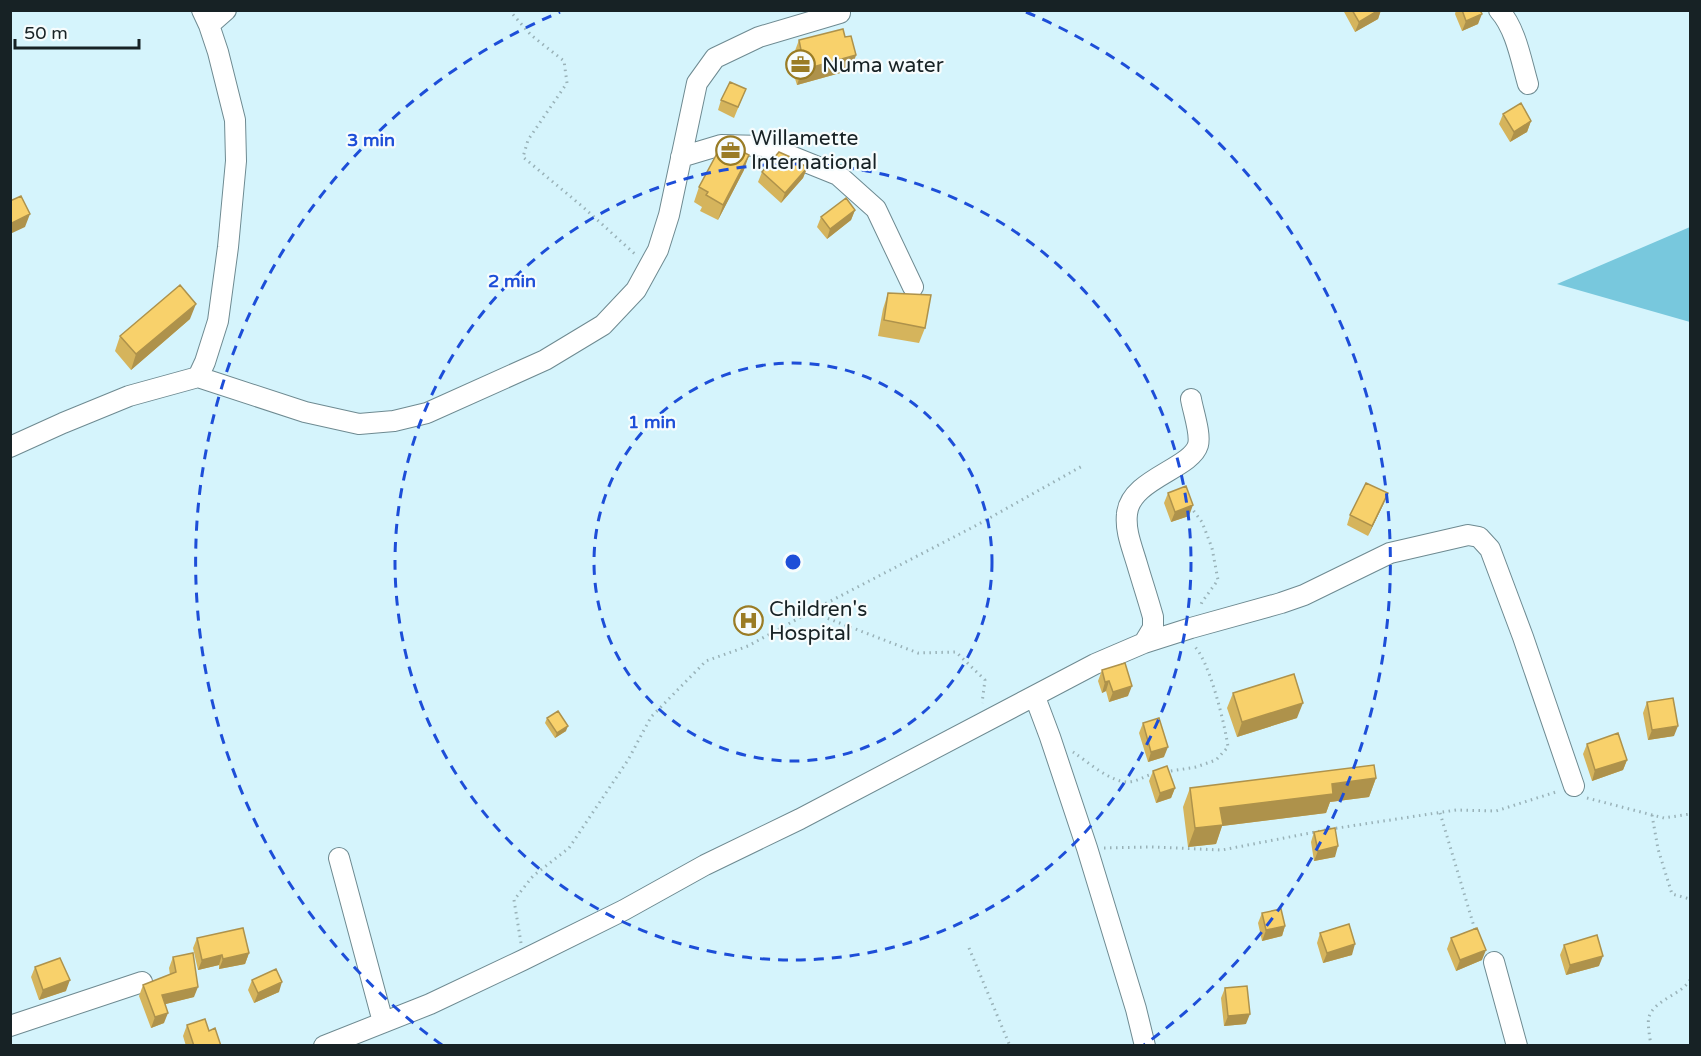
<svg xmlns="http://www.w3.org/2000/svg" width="1701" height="1056" font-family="'Varela Round',sans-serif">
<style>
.green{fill:#78c8dd}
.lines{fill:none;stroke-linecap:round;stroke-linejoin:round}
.minor-casing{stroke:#6e8a91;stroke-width:22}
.path{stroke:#99b2b8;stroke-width:3;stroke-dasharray:1.5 4.5;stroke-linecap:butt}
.minor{stroke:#fff;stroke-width:20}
.wall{fill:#d5b45c}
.shaded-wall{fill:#ae924b}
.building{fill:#f8d16b;stroke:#ae924b;stroke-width:1.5}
.ring{fill:none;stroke:#1d4ed8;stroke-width:3;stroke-dasharray:10 8}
.labels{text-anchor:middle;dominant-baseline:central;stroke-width:4.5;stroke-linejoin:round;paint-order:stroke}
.poi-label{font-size:21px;fill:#172225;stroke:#f6fcfd;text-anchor:start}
.centre{fill:#1d4ed8;stroke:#f6fcfd;stroke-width:3}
.ring-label{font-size:18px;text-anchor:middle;font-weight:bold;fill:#1d4ed8;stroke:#f6fcfd;stroke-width:4.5;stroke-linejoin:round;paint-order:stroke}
</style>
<rect width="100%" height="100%" fill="#d5f4fc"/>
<path class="green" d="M1690 227V322L1557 284Z"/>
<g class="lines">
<defs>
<path id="minor" d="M1499 10C1516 29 1521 60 1528 84
M209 25 226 10
M681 157 721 145 766 146 838 175 876 209 913 287
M198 377 305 412 359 424 394 421 427 413 545 360 603 325 636 290 658 250 669 215 697 83 715 58 759 37 840 13
M198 377 205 362 218 321 228 247 236 161 235 120 218 52 209 25 202 10
M10 447 63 423 129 396 198 377
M1144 643 1153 628V617C1148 599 1142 581 1137 564 1132 547 1125 531 1127 514 1130 479 1191 469 1198 445 1201 434 1193 411 1191 399
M1035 697 1050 737 1087 848 1136 1009 1145 1046
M339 858 383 1022
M1494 962 1517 1046
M10 1026 142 982
M324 1046 430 1004 523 960 624 910 705 865 800 819 1095 664 1144 643 1191 628 1281 603 1304 595 1390 553 1468 535 1479 537 1490 549 1523 637 1574 786"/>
</defs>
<use href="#minor" class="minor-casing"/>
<path class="path" d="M509 10 531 35 564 61 567 83 528 140 523 157 583 207 636 255
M1190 506 1202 522 1212 548 1218 580 1202 602 1200 607
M811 612 918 653 956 652 985 680 982 703
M1073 752C1088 762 1110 782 1128 782 1137 782 1146 775 1156 773
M1165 772 1196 767 1216 760 1228 747C1225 725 1209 658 1193 645
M1587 798 1664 818 1690 814
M1440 813 1475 930
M1652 815 1658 849 1672 894 1690 899
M1104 848 1151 847 1222 850 1331 829 1456 810 1496 811 1559 791
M521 943 514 900 533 876 569 848 628 760 651 717 706 661 748 646 821 606 977 525 1084 465
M969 948 1010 1046
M1651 1046C1650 1038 1647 1023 1649 1017 1654 1000 1681 995 1690 980"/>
<use href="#minor" class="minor"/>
</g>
<path class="wall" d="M1343 10H1381L1378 19 1355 32Z
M1456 10H1480L1478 24 1462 31 1455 14Z
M845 37 856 55 851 70 797 85 791 66 794 59 793 56 799 40Z
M746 89 734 118 718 110 721 100Z
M1503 114 1531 121 1527 132 1510 142 1499 124Z
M807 168 803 178 781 203 758 182 762 172Z
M744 170 718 220 700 211 702 207 694 202 699 187Z
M855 210 851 220 827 239 817 227 821 217Z
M888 293 925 328 919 343 878 336 883 309Z
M190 319 131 370 115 351 120 336Z
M1168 493 1189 516 1171 522 1164 503Z
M1384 503 1368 536 1347 525 1350 515Z
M1102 670 1128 696 1109 702 1106 691 1102 693 1098 681Z
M1233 693 1297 718 1237 737 1227 708Z
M1647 702 1674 736 1648 740 1643 713Z
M547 718 566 731 555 738 545 723Z
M1143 723 1164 757 1148 762 1139 733Z
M1587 744 1627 760 1623 770 1592 781 1583 754Z
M1153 771 1175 788 1171 798 1156 803 1149 781Z
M1376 778 1369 797 1330 802 1326 813 1222 826 1216 844 1188 847 1183 807 1190 788Z
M1314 832 1335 857 1314 861 1311 842Z
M1262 913 1285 926 1282 936 1262 941 1258 923Z
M1320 933 1352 955 1323 963 1317 943Z
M197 938 249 953 245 964 219 969V965L198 970 193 948Z
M1451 938 1482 960 1456 971 1447 949Z
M1564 945 1599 966 1566 975 1560 955Z
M173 957 194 997 165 1004 164 1023 151 1028 139 996 143 985 170 975 169 968Z
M35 967 66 991 39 1000 31 977Z
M252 980 279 992 254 1003 248 990Z
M1225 988 1246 1024 1224 1026 1221 998Z
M187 1025 209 1031 221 1046H186L183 1036Z"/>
<path class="shaded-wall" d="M1379 10H1381L1378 19 1355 32 1359 22Z
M1482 14 1478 24 1462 31 1466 21Z
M856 55 851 70 797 85 802 70Z
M1531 121 1527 132 1510 142 1514 132Z
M749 155 744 170 718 220 723 205Z
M807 168 803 178 781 203 785 193Z
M855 210 851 220 827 239 830 229Z
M30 214 25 227 10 234V224Z
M196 304 190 319 131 370 136 354Z
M1388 493 1384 503 1368 536 1372 526Z
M1193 505 1189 516 1171 522 1175 512Z
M1109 681 1106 691 1102 693 1105 682Z
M1132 686 1128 696 1109 702 1113 692Z
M1303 703 1297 718 1237 737 1242 722Z
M568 726 566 731 555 738 557 733Z
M1678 726 1674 736 1648 740 1652 730Z
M1168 747 1164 757 1148 762 1151 752Z
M1627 760 1623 770 1592 781 1595 770Z
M1376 778 1369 797 1330 802 1326 813 1222 826 1216 844 1188 847 1195 828 1220 808 1332 784Z
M1175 788 1171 798 1156 803 1160 793Z
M1338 846 1335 857 1314 861 1318 851Z
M1285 926 1282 936 1262 941 1266 930Z
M1355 944 1352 955 1323 963 1327 953Z
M1486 950 1482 960 1456 971 1460 960Z
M249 953 245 964 219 969 223 959Z
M222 955 219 965 198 970 202 960Z
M1603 956 1599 966 1566 975 1570 965Z
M70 980 66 991 39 1000 43 990Z
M282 982 279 992 254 1003 258 993Z
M198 987 194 997 158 1006 162 995Z
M168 1013 164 1023 151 1028 155 1017Z
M1250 1014 1246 1024 1224 1026 1228 1016Z"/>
<path class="building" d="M1352 10H1379L1359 22Z
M1462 10H1480L1482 14 1466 21Z
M843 29 845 37 851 36 856 55 802 70 797 51 801 50 799 40Z
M730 82 746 89 738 107 721 100Z
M1521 103 1531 121 1514 132 1503 114Z
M721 146 729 151 732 146 749 155 723 205 706 195 708 192 699 187Z
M779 152 797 160 807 168 785 193 762 172Z
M21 196 30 214 10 224V201Z
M846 198 855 210 830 229 821 217Z
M180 285 196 304 136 354 120 336Z
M888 293 931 295 925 328 884 320Z
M1366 483 1388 493 1372 526 1350 515Z
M1186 486 1193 505 1175 512 1168 493Z
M1125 663 1132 686 1113 692 1109 681 1105 682 1102 670Z
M1294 674 1303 703 1242 722 1233 693Z
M1673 698 1678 726 1652 730 1647 702Z
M558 711 568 726 557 733 547 718Z
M1159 718 1168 747 1151 752 1143 723Z
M1618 733 1627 760 1595 770 1587 744Z
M1374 765 1376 778 1332 784 1333 794 1220 808 1223 825 1195 828 1190 788Z
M1167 766 1175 788 1160 793 1153 771Z
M1335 828 1338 846 1318 851 1314 832Z
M1281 909 1285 926 1266 930 1262 913Z
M1349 924 1355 944 1327 953 1320 933Z
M243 928 249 953 223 959 222 955 202 960 197 938Z
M1477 928 1486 950 1460 960 1451 938Z
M1597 935 1603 956 1570 965 1564 945Z
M193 953 198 987 162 995 168 1013 155 1017 143 985 176 972 173 957Z
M60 958 70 980 43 990 35 967Z
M276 969 282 982 258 993 252 980Z
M1247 986 1250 1014 1228 1016 1225 988Z
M205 1019 209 1031 215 1028 221 1046H194L187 1025Z"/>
<g class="ring">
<circle cx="793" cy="562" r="199"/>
<circle cx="793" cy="562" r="398"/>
<path d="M442 1045A597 597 0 0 1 560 12M1026 12A597 597 0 0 1 1144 1045"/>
</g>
<defs>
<symbol id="office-ring" viewBox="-11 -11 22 22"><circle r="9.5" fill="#f6fcfd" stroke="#9a7c25" stroke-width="1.5"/><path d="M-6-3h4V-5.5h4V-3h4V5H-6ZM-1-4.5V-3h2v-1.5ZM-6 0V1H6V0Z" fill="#9a7c25"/></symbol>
<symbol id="hospital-ring" viewBox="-11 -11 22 22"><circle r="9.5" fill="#f6fcfd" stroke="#9a7c25" stroke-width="1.5"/><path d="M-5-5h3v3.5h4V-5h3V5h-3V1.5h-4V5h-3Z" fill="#9a7c25"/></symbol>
</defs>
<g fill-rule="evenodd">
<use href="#office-ring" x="784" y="48" width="33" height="33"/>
<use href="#office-ring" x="714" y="134" width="33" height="33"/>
<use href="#hospital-ring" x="732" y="604" width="33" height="33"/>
</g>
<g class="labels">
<g class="poi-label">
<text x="822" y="65">Numa water</text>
<text x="751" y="138">Willamette<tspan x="751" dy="24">International</tspan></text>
<text x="769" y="609">Children's<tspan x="769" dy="24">Hospital</tspan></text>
</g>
</g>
<circle cx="793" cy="562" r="9" class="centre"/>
<g class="ring-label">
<text x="371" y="146">3 min</text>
<text x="512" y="287">2 min</text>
<text x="652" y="428">1 min</text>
</g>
<rect width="1701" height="1056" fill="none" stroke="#172225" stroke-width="24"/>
<path d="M15 39v9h124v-9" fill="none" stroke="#172225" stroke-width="3"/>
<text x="24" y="39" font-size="18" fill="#172225" stroke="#f6fcfd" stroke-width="4.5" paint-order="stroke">50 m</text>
</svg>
